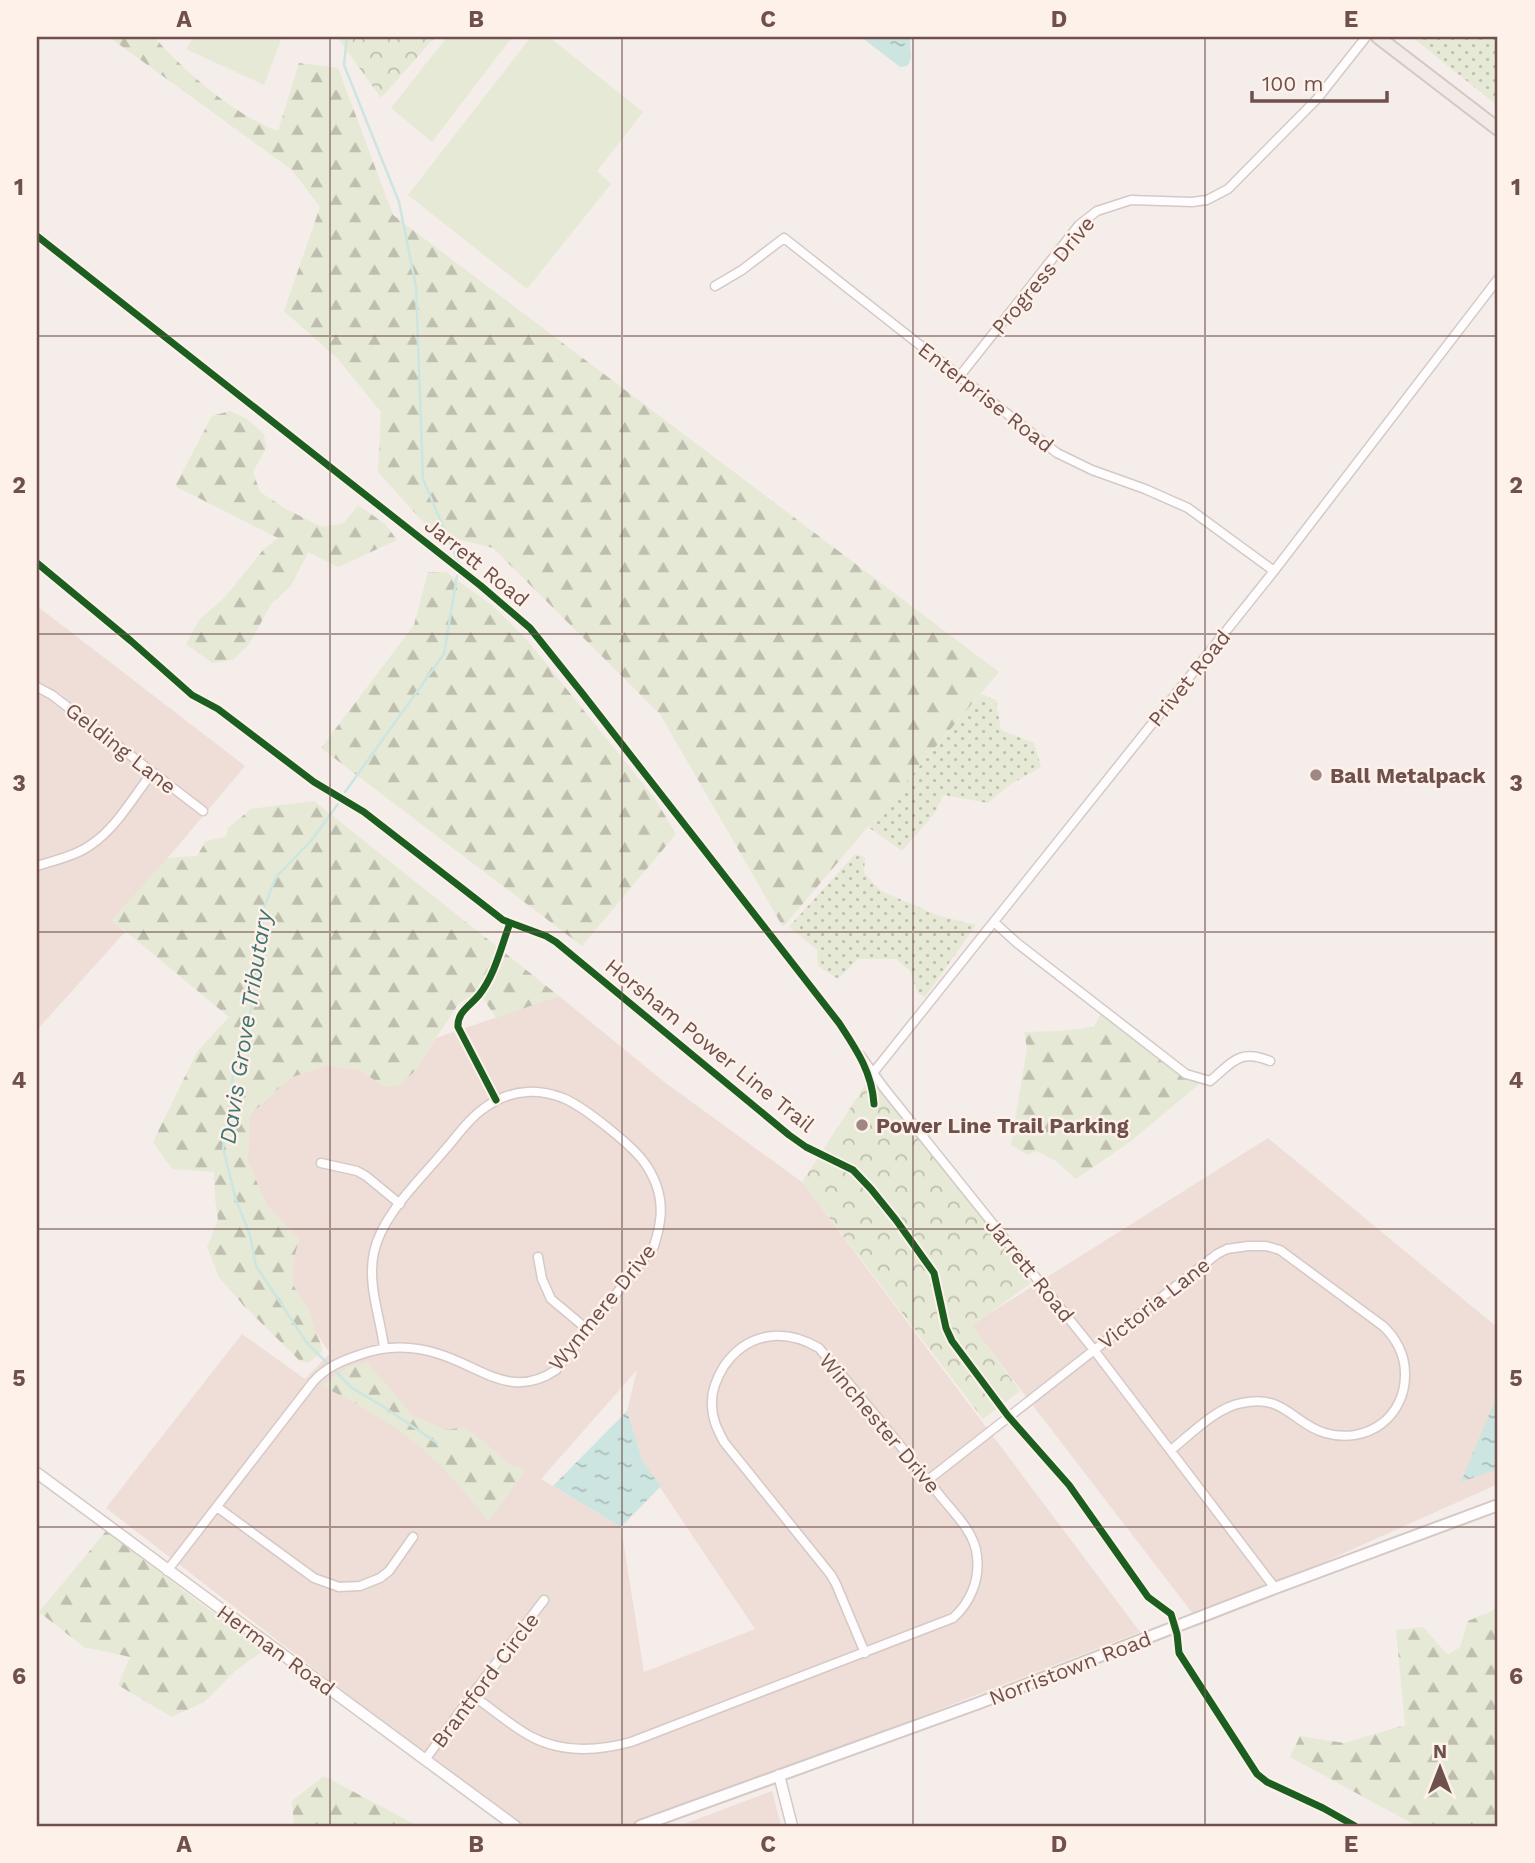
<svg xmlns="http://www.w3.org/2000/svg" width="1535" height="1863" font-family="'Work Sans',sans-serif">
<style>
.residential{fill:#eeded7;fill-rule:evenodd}
.grass{fill:url(#grass-dots)}
.forest{fill:url(#forest-firs)}
.park{fill:url(#park-crowns)}
.garden{fill:#e6e9d5}
.water{fill:url(#water-ripples)}
.lines{fill:none;stroke-linecap:round;stroke-linejoin:round}
.stream{stroke:#cce5e1;stroke-width:2.5}
.minor-casing{stroke:#d4c9c6;stroke-width:11}
.tertiary-casing{stroke:#d4c9c6;stroke-width:13}
.secondary-casing{stroke:#d4c9c6;stroke-width:14}
.primary-casing{stroke:#d3c8c6;stroke-width:16}
.minor{stroke:#fefcfc;stroke-width:8}
.tertiary{stroke:#fefcfc;stroke-width:10}
.secondary{stroke:#fefcfc;stroke-width:10}
.primary{stroke:#f1eae5;stroke-width:12}
.cycleway-casing{stroke:#fdf1ea;stroke-width:11}
.cycleway{stroke:#1b5e20;stroke-width:7}
.grid{fill:none;stroke:#70504c;stroke-width:2;stroke-opacity:0.55}
.poi-dot{fill:#9f8783;stroke:#fdf1ea;stroke-width:2.5}
.labels{text-anchor:middle;dominant-baseline:central;stroke-width:5;stroke-linejoin:round;paint-order:stroke}
.street-label{font-size:21px;fill:#70504c;stroke:#fdf1ea}
.poi-label{font-size:21px;font-weight:bold;fill:#70504c;stroke:#fdf1ea;text-anchor:start}
.water-label{font-size:23px;font-style:italic;fill:#417571;stroke:#fdf1ea}
.neatline{fill:none;stroke:#70504c;stroke-width:2.5}
.grid-label{font-size:23px;text-anchor:middle;font-weight:bold;fill:#70504c}
</style>
<defs>
<pattern id="grass-dots" width="8" height="8" patternUnits="userSpaceOnUse" patternTransform="scale(1.75)"><rect width="8" height="8" fill="#e6e9d5"/><path d="M2 2h.1M6 6h.1" fill="none" stroke="#bfbfaf" stroke-width="1.8" stroke-linecap="round"/></pattern>
<pattern id="forest-firs" width="22" height="20" patternUnits="userSpaceOnUse" patternTransform="scale(1.75)"><rect width="22" height="20" fill="#e6e9d5"/><path d="M5 1l3.5 6h-7zM16 11l3.5 6h-7z" fill="#bfbfaf"/></pattern>
<pattern id="park-crowns" width="20" height="18" patternUnits="userSpaceOnUse" patternTransform="scale(1.75)"><rect width="20" height="18" fill="#e6e9d5"/><path d="M2 6a3 3 0 1 1 6 0M12 15a3 3 0 1 1 6 0" fill="none" stroke="#bfbfaf"/></pattern>
<pattern id="water-ripples" width="26" height="14" patternUnits="userSpaceOnUse" patternTransform="scale(1.75)"><rect width="26" height="14" fill="#cce5e1"/><path d="M2 4q2-2 4 0t4 0M15 11q2-2 4 0t4 0" fill="none" stroke="#aabcb9"/></pattern>
</defs>
<rect width="100%" height="100%" fill="#f5ede9"/>
<path class="residential" d="M37 606 245 766 150 879 112 920 125 932 37 1030Z
M559 996 663 1081 802 1182 1140 1632 636 1826H518L106 1508 242 1334 305 1379 330 1353 314 1330 310 1313 292 1283 293 1263 299 1239 267 1206 248 1161 249 1116 290 1078 327 1065 360 1070 384 1087 413 1073 436 1038ZM637 1370 627 1411 643 1462 755 1629 644 1672 621 1527 541 1479Z
M1268 1138 1498 1328V1484L1197 1619 971 1325Z
M772 1791 781 1826H679Z"/>
<path class="grass" d="M1412 37H1498V106Z
M981 694 996 700 1001 730 1034 743 1041 767 1011 784 988 803 943 795 935 813 902 851 868 827Z
M855 854 865 857 864 873 881 891 940 916 976 925 925 997 918 993 910 971 896 959H858L838 979 818 966 817 950 789 927Z"/>
<path class="forest" d="M109 37H154C186 72 232 114 278 131L299 63 338 68 393 215 999 672 783 927 660 714 493 548 433 533 378 472 381 412 337 358 284 311 320 207 292 170Z
M230 411 247 419 264 434 266 448 253 472 260 492 286 509 322 527 344 523 358 505 385 524 397 540 338 567 308 552 291 586 272 603 249 644 233 660 212 663 186 644 200 619 225 597 263 550 278 538 175 486 212 416Z
M428 572H446L493 606 528 641 655 799 676 834 582 946 321 748 414 625Z
M314 801 559 996 496 1018 483 998 470 996 459 1003 413 1073 397 1086 384 1087 360 1070 327 1065 290 1078 249 1116 248 1161 267 1206 299 1239 293 1263 292 1283 310 1313 314 1330 321 1344 322 1352 308 1363 300 1361 244 1306 219 1277 207 1247 218 1220 215 1198 214 1172 172 1169 153 1142 197 1052 229 1017 112 920 167 858 197 856 206 841 226 837 228 828 251 809Z
M1103 1009 1204 1080 1131 1141 1076 1179 1056 1161 1037 1151 1028 1155 1011 1145 1027 1048 1024 1032 1059 1031 1094 1027Z
M367 1362 413 1416 448 1430 463 1427 483 1441 511 1465 526 1469 489 1521C473 1502 456 1482 439 1464 409 1434 359 1403 321 1386L348 1367Z
M106 1531 263 1651 234 1672 204 1702 172 1717 118 1685 130 1657 84 1647 39 1612Z
M1498 1598V1826H1417L1290 1757 1300 1736 1344 1743 1405 1725 1396 1630 1423 1627 1448 1655 1460 1647 1468 1621 1494 1610Z
M324 1776 416 1825 417 1826H294L292 1801Z"/>
<path class="park" d="M337 37H435L381 98Z
M873 1073 1031 1283 972 1326 1020 1391 983 1419 802 1182Z"/>
<path class="garden" d="M194 37H282L264 85 186 49Z
M447 37H512L432 142 391 108Z
M531 37H549L643 112 597 171 611 184 527 289 408 195Z"/>
<path class="water" d="M861 37H911C908 49 915 56 907 66L900 67Z
M1498 1393V1469L1461 1482Z
M627 1411 643 1462 661 1486 621 1527 553 1486Z"/>
<g class="lines">
<path class="stream" d="M347 37 344 65 399 202 416 287 423 479 458 562
M345 792 444 654 457 576
M338 804 311 841 276 877 264 908 255 994 233 1076 223 1148 236 1200 250 1235 256 1266 307 1343 352 1388 384 1407 437 1443"/>
<defs>
<path id="minor" d="M715 286 742 270 784 238 1057 453 1092 470 1145 489 1188 508 1274 571
M959 377 1079 225 1097 211 1131 200 1192 202 1207 200 1228 189 1317 99 1366 37
M37 687 52 695 203 811
M37 866C55 860 76 856 92 844 116 828 134 796 152 773
M994 922 1017 943 1186 1074 1210 1081C1232 1063 1239 1048 1270 1061
M860 1055 884 1088 1094 1350 1275 1588
M873 1073 1274 571 1498 279
M321 1163 357 1171 366 1176 400 1204
M538 1257 542 1279 551 1299 588 1330
M928 1480 1217 1254 1227 1249 1248 1246H1266L1280 1250 1383 1326C1396 1338 1405 1355 1405 1373 1406 1417 1367 1445 1325 1433 1292 1423 1285 1394 1242 1403 1217 1407 1191 1434 1171 1450
M217 1507 314 1578 339 1587 360 1586 380 1578 389 1571 413 1537
M167 1571 313 1382C325 1368 341 1361 359 1355 386 1345 412 1345 439 1354 481 1367 512 1400 556 1370L654 1246C661 1224 664 1206 656 1184 653 1177 650 1170 646 1165 635 1147 583 1106 563 1098 552 1094 539 1091 527 1092 510 1093 496 1099 483 1109 467 1120 456 1138 443 1152 419 1181 382 1215 374 1252 367 1284 380 1316 384 1347
M472 1695C491 1708 510 1725 530 1736 561 1753 598 1751 631 1742L953 1618C970 1603 980 1580 977 1556 975 1533 955 1514 941 1497 902 1446 860 1397 819 1348 784 1328 748 1332 724 1366 718 1376 712 1389 712 1401 711 1417 717 1429 724 1442L831 1575 836 1584 865 1653
M425 1760 472 1695 544 1600"/>
<path id="tertiary" d="M37 1473 515 1826
M779 1775 792 1826"/>
<path id="secondary" d="M640 1826 979 1703 1275 1588 1498 1505"/>
<path id="primary" d="M1378 37 1498 129"/>
</defs>
<use href="#minor" class="minor-casing"/>
<use href="#tertiary" class="tertiary-casing"/>
<use href="#secondary" class="secondary-casing"/>
<use href="#primary" class="primary-casing"/>
<use href="#minor" class="minor"/>
<use href="#tertiary" class="tertiary"/>
<use href="#secondary" class="secondary"/>
<use href="#primary" class="primary"/>
<defs>
<path id="cycleway" d="M37 236 481 586 530 628 582 693 839 1023C856 1049 872 1072 874 1104
M37 563 131 641 192 695 218 709 314 782 364 812 503 920 546 936 556 942 789 1135 806 1147 853 1170 871 1189 896 1220 934 1273 946 1328 952 1341 1008 1416 1069 1485 1148 1597 1171 1614 1177 1634 1179 1653 1257 1774 1267 1782 1323 1808 1355 1826
M496 1100 458 1027C457 1012 470 1006 479 995 495 975 501 947 510 923"/>
</defs>
<use href="#cycleway" class="cycleway-casing"/>
<use href="#cycleway" class="cycleway"/>
</g>
<path class="grid" d="M330 37V1826M622 37V1826M913 37V1826M1205 37V1826M37 336H1498M37 634H1498M37 932H1498M37 1229H1498M37 1527H1498"/>
<g class="poi-dot">
<circle cx="1316" cy="775" r="7"/>
<circle cx="862" cy="1125" r="7"/>
</g>
<g class="labels">
<g class="street-label">
<text transform="translate(1043 275) rotate(-50)">Progress Drive</text>
<text transform="translate(986 397) rotate(38)">Enterprise Road</text>
<text transform="translate(477 562) rotate(39)">Jarrett Road</text>
<text transform="translate(1189 678) rotate(-51)">Privet Road</text>
<text transform="translate(121 748) rotate(38)">Gelding Lane</text>
<text transform="translate(710 1045) rotate(39)">Horsham Power Line Trail</text>
<text transform="translate(1030 1270) rotate(51)">Jarrett Road</text>
<text transform="translate(1154 1303) rotate(-38)">Victoria Lane</text>
<text transform="translate(602 1307) rotate(-51)">Wynmere Drive</text>
<text transform="translate(880 1423) rotate(50)">Winchester Drive</text>
<text transform="translate(276 1650) rotate(36)">Herman Road</text>
<text transform="translate(1070 1668) rotate(-21)">Norristown Road</text>
<text transform="translate(485 1680) rotate(-53)">Brantford Circle</text>
</g>
<g class="poi-label">
<text x="1330" y="775">Ball Metalpack</text>
<text x="876" y="1125">Power Line Trail Parking</text>
</g>
<g class="water-label">
<text transform="translate(246 1027) rotate(-81)">Davis Grove Tributary</text>
</g>
</g>
<rect width="1535" height="1863" fill="none" stroke="#fdf1ea" stroke-width="77"/>
<g transform="translate(1440 1768)" stroke="#fdf1ea" stroke-width="5" paint-order="stroke">
<path d="M0-5L12 26L0 18L-12 26Z" fill="#70504c"/>
<text y="-10" font-size="19" font-weight="bold" text-anchor="middle" fill="#70504c">N</text>
</g>
<path d="M1252 91v10h135v-10" fill="none" stroke="#70504c" stroke-width="3.5"/>
<text x="1262" y="91" font-size="21" fill="#70504c" stroke="#fdf1ea" stroke-width="5" paint-order="stroke">100 m</text>
<rect x="38" y="38" width="1458" height="1787" class="neatline"/>
<g class="grid-label">
<text x="184" y="27">A</text>
<text x="476" y="27">B</text>
<text x="768" y="27">C</text>
<text x="1059" y="27">D</text>
<text x="1351" y="27">E</text>
<text x="19" y="195">1</text>
<text x="1516" y="195">1</text>
<text x="19" y="493">2</text>
<text x="1516" y="493">2</text>
<text x="19" y="791">3</text>
<text x="1516" y="791">3</text>
<text x="19" y="1088">4</text>
<text x="1516" y="1088">4</text>
<text x="19" y="1386">5</text>
<text x="1516" y="1386">5</text>
<text x="19" y="1684">6</text>
<text x="1516" y="1684">6</text>
<text x="184" y="1852">A</text>
<text x="476" y="1852">B</text>
<text x="768" y="1852">C</text>
<text x="1059" y="1852">D</text>
<text x="1351" y="1852">E</text>
</g>
</svg>
